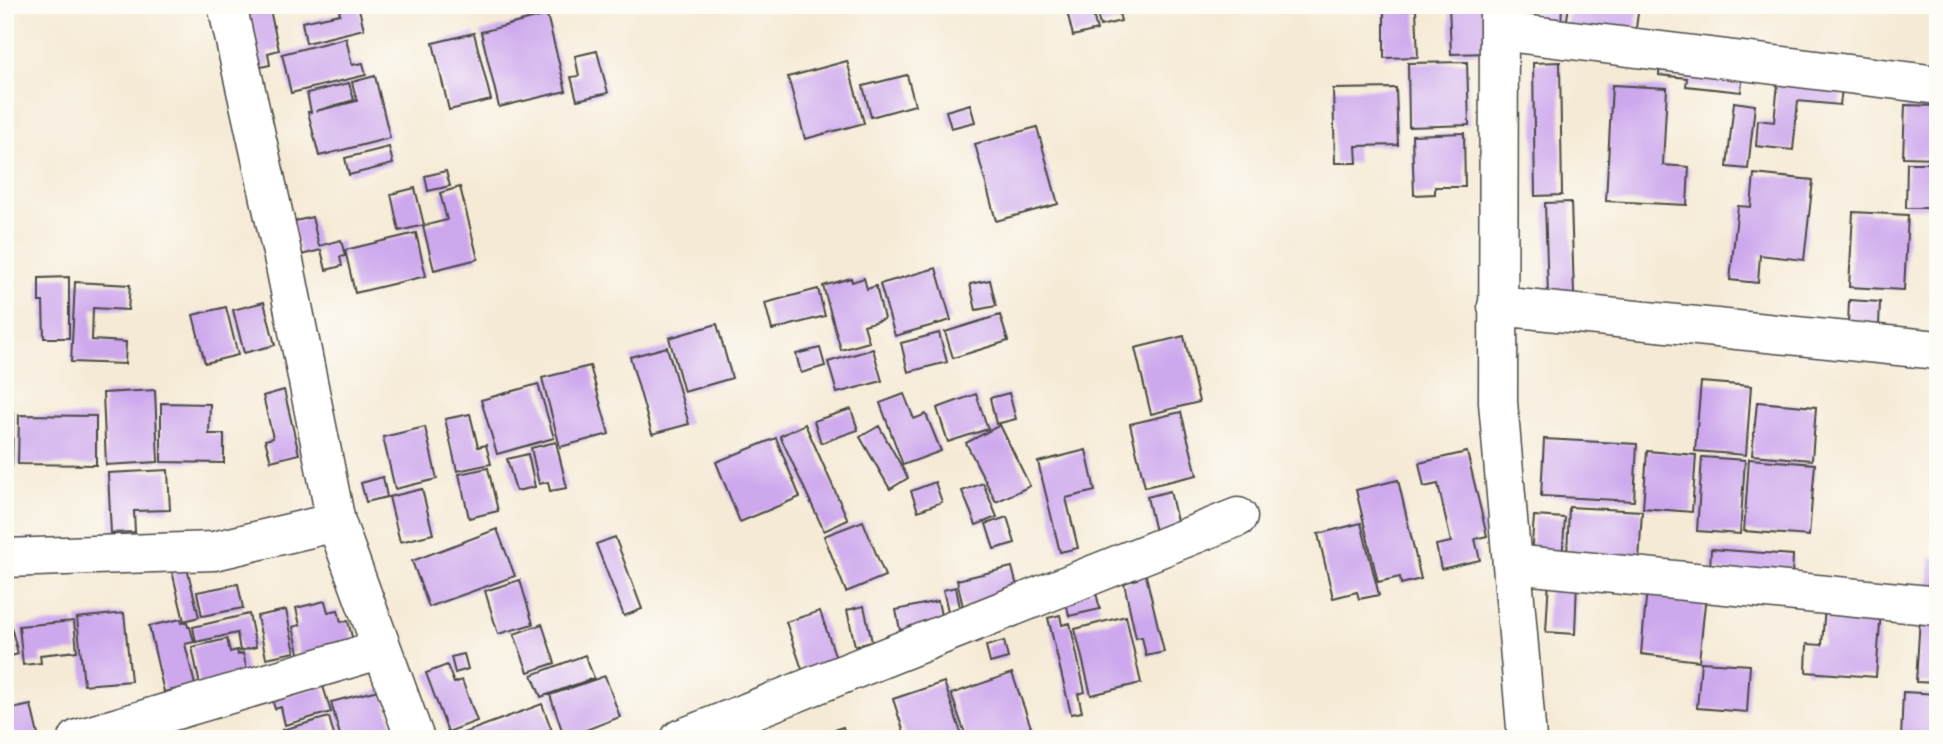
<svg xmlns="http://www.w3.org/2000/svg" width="1943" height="744" font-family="'IM FELL DW Pica',serif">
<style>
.building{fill:#cda8ed}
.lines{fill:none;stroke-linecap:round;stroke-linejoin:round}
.street-casing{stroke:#494844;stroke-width:41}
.street{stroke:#fff;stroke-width:38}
</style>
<rect width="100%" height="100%" fill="#fdfcf7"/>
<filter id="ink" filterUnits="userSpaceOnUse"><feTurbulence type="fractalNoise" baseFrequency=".0143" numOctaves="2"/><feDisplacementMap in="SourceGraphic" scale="14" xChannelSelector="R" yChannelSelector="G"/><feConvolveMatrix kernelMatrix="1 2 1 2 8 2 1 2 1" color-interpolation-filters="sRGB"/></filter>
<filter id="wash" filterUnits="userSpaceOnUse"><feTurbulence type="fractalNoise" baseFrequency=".00686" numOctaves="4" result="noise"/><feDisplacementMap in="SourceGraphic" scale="28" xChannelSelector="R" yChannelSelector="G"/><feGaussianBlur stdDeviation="1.57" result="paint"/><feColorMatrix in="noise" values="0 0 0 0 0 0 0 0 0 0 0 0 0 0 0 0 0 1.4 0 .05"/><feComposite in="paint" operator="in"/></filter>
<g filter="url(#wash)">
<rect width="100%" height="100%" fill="#f5ead5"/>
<g id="blocks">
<path class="building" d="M358 5 364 29 306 43 302 22 340 14 338 6Z
M1095 5H1117L1121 21 1100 26Z
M1449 5H1487L1489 53 1451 54Z
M1535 5H1562L1561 25 1535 24Z
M1569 5H1639L1635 36 1566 27Z
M1091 6 1097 30 1073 36 1067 11Z
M1416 9 1418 57 1384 58V10Z
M270 10 279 50 268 53 270 65 252 69 240 17Z
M547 15 566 91 499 107 481 32Z
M474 33 491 100 449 110 433 43Z
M346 38 352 65 363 63 366 75 291 93 282 54Z
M597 51 608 93 577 100 571 77 579 76 575 56Z
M1660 58 1743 68 1741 92 1686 86 1687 78 1659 75Z
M847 61 864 123 805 139 788 77Z
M1467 62 1469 125 1409 127 1408 63Z
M1560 62 1562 195 1535 196 1533 63Z
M1779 74 1843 81 1840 105 1798 101 1793 150 1756 146 1758 120 1774 122Z
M907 75 915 105 871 117 863 86Z
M375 76 390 138 319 156 308 112H311L307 93 349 83 354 100 316 111 357 101 352 82Z
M1612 85 1667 88 1663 165 1689 167 1687 205 1606 201Z
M1396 88 1398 145 1356 146 1357 163H1335L1333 89Z
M1734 102 1755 105 1748 169 1727 167Z
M970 104 975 122 951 128 946 111Z
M1905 105 1938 106V158L1903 157Z
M1037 127 1058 204 996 221 975 144Z
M1464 133 1465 187H1435V194L1414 195 1412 135Z
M389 147 393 164 349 175 345 158Z
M1907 163H1938V214H1930V208H1906Z
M446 171 450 186 428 191 425 176Z
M1754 174 1813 180 1804 260 1760 255 1758 283 1730 280 1738 206 1751 207Z
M460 187 478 259 434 270 423 226 447 220 440 193Z
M415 188 424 225 399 231 391 194Z
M1571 202 1574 294 1548 295 1545 203Z
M1853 212 1908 215 1904 290 1849 287Z
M312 217 319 246 341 240 345 256 340 257 342 266 326 270 321 250 301 255 292 222Z
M1934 222 1938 223V260H1932Z
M416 233 426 276 355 293 345 250Z
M936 268 951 320 895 336 880 284Z
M69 277V338H44L43 302H39V278Z
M851 278 852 282 864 278 867 289 876 286 884 319 864 325 869 342 841 350 823 286Z
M990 280 996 306 976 310 970 284Z
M75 282 130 285 128 310 93 308 92 340 126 342 125 364 71 362Z
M818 289 825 316 772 330 765 303Z
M1849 300 1880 302 1879 326 1848 325Z
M264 302 275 345 244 353 233 310Z
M226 307 238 355 205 363 193 315Z
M1000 315 1008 341 953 358 945 332Z
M717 324 732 378 684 392 669 338Z
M939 333 947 362 908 372 901 343Z
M1184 336 1199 402 1151 414 1135 348Z
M667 347 689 424 652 434 630 357Z
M820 348 825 366 801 373 796 354Z
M873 349 882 381 837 393 828 362Z
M590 366 609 434 560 447 542 378Z
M1701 382 1751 386 1746 455 1695 451Z
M538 384 554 438 497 454 481 400Z
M155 390 158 462 106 465 103 393Z
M284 390 299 454 271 461 265 440 273 438 263 396Z
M1009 393 1016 419 996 424 990 398Z
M904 394 914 419 926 414 941 451 903 465 880 403Z
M976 394 988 429 948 442 937 408Z
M1757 402 1816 407 1812 460 1752 455Z
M161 403 210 404 209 434H224V463L161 462Z
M851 409 858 430 821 443 814 421Z
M5 412H13L12 466H5Z
M1181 412 1197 475 1145 487 1130 424Z
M470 414 478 447 486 445 491 464 457 471 445 419Z
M19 415 96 416V465L18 464Z
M805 424 848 520 824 531 780 436Z
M1000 425 1030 486 996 502 966 443Z
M879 426 908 478 890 489 860 437Z
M425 427 437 479 395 489 383 437Z
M776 438 800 497 740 522 716 462Z
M1544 439 1637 444 1634 501 1541 496Z
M556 442 567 488 550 491 548 482 539 484 531 448Z
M1086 450 1095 491 1066 498 1078 548 1060 552 1038 462Z
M1647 451 1696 455 1692 512 1643 508Z
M1467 452 1487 536 1475 539 1480 560 1441 569 1436 545 1451 542 1438 484 1424 487 1419 463Z
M528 454 535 487 516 491 507 459Z
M1702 457 1745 460 1740 534 1697 531Z
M1749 459 1815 464 1809 536 1744 531Z
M488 468 498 511 469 518 459 474Z
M168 470 170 510 134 511 135 532 111 533 108 473Z
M383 477 387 497 366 502 361 483Z
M1398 480 1421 579 1401 584 1400 577 1378 582 1356 490Z
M935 482 942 502 918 511 911 491Z
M983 483 997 517 976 525 962 491Z
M422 489 433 534 400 542 389 497Z
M1170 491 1179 530 1156 536 1147 497Z
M1569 507 1642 511 1639 562 1567 557Z
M1534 516 1565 518 1562 560 1531 557Z
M1007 517 1015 543 994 549 986 524Z
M863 521 885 576 846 592 824 536Z
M1361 523 1379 595 1359 599 1357 592 1333 598 1318 534Z
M497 529 515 576 429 607 412 561Z
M615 537 642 609 624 616 596 544Z
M1711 549 1793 555 1792 577 1710 570Z
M1930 557 1938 558V593H1928Z
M1012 567 1019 594 963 607 957 580Z
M1144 567 1164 652 1146 656 1142 637 1136 638 1124 583 1137 579 1135 569Z
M187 568 199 617 184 621 172 571Z
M1549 578 1577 580 1575 634 1546 632Z
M520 580 533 624 498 634 485 591Z
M238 584 243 608 202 616 197 592Z
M956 587 960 608 948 611 943 590Z
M1647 588 1706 594 1699 661 1641 654Z
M1095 589 1100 609 1069 616 1065 596Z
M325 601 328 612 338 610 341 622 348 621 355 649 301 661 293 627 300 625 296 608Z
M938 601 943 625 901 635 896 610Z
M1825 605 1881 610 1876 677 1806 672 1807 644 1822 645Z
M864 606 872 642 855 646 847 610Z
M286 610 295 652 266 658 257 616Z
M820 611 837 661 803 672 786 622Z
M124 613 131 681 84 685 77 618Z
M249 614 256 647 240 651 237 633 196 642 193 627Z
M1060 615 1062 625 1070 623 1085 692 1078 694 1082 712 1071 714 1048 618Z
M1126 616 1141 683 1091 695 1075 629Z
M1920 617 1938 618V683L1916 682Z
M181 619 182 623 187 622 188 627H190L194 642 185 644 195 685 164 692 149 626Z
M74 621 77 651 40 655 41 663 23 665 19 626Z
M10 622 18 654 5 658V623Z
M542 624 555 663 528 672 514 634Z
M227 639 230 652 237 650 238 655 243 653 249 679 201 690 192 647Z
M1004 641 1008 658 990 663 986 646Z
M464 654 468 669 455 673 451 657Z
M585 655 594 678 541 697 532 675Z
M1701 662 1750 665 1747 712 1697 708Z
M447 665 454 683 462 680 477 721 448 732 426 673Z
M1012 673 1033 733 1017 739H967L951 694Z
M605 676 620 717 583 731 585 739H565L550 695Z
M944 682 963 739H906L893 699Z
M323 686 331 712 285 725 281 707 275 709 272 699Z
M382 689 394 733 373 739H341L331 702Z
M1903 692 1938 694V739H1901Z
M542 704 555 739H456L455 736Z
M31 705 38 735 14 739 7 710Z
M329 717 335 739H284L282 730Z
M843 727 846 739H825L824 733Z"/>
</g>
</g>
<g filter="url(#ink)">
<use href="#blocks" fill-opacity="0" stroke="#494844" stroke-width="2"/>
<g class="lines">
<defs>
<path id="street" d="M227 5 285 266 336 522 415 739
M1499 5 1498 402 1527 739
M1499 31 1938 85
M1497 306 1938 350
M5 558 214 551 336 522
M1513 564 1938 606
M78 739 382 649
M680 739 1238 517"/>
</defs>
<use href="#street" class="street-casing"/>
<use href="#street" class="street"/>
</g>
</g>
<rect width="1943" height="744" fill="none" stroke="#fdfcf7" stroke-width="28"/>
</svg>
